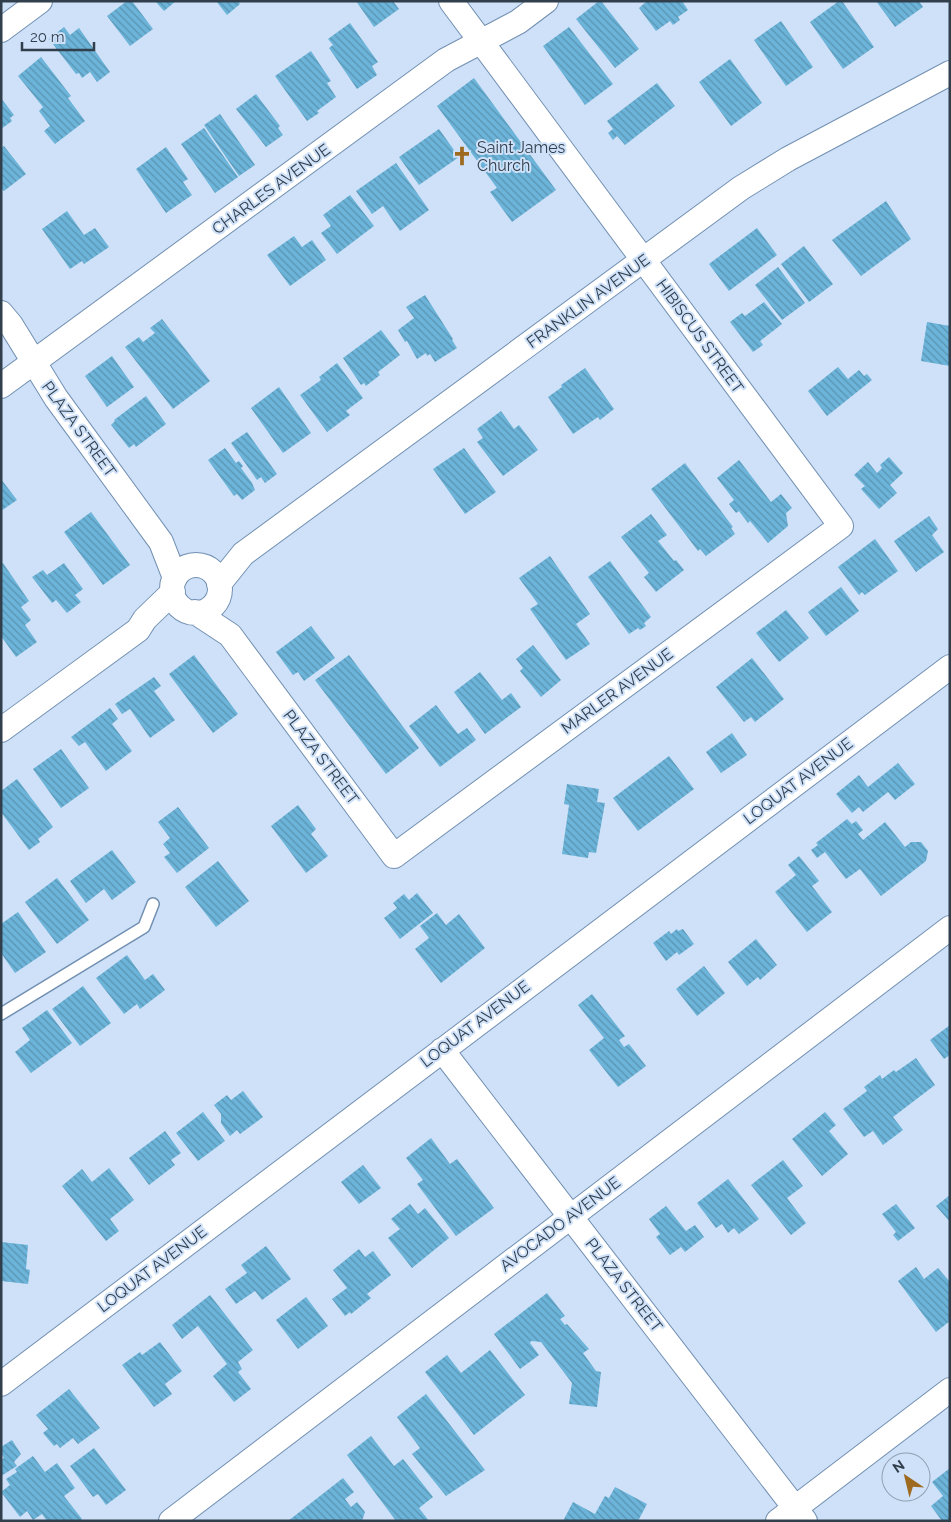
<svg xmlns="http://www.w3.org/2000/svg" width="951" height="1522" font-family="Raleway,sans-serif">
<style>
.building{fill:url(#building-back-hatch)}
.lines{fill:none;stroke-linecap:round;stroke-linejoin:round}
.lane-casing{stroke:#7290b2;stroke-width:14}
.street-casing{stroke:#7290b2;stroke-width:26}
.lane{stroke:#fff;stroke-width:11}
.street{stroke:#fff;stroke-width:24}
.labels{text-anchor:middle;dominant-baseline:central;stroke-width:4;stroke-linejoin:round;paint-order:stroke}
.poi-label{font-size:16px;fill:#313e4c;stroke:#cee1f8;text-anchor:start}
.street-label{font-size:16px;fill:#313e4c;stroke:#cee1f8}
</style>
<defs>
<pattern id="building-back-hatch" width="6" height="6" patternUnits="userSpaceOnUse" patternTransform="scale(1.25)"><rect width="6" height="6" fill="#6cb4d9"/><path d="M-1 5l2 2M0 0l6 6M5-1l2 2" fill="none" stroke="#5994b2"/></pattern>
</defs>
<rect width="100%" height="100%" fill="#cee1f8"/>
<path class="building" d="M127 1H132L153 29 130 46 107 16Z
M155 1H176L164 11Z
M216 1H238L240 4 227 15Z
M356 1H393L399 9 374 27Z
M599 1H601L639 49 615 68 576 19Z
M647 1H682L688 10 678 17 680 20 673 25 670 21 656 31 639 8Z
M839 1H842L874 47 843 69 810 22Z
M876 1H919L923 7 895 27Z
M781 21 813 67 786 86 754 40Z
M350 23 378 62 372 66 377 75 357 89 329 48 333 45 328 39Z
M64 27 70 35 79 28 110 72 97 82 90 72 82 78 79 73 76 74 49 39Z
M569 27 613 84 585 105 543 46Z
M311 51 331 81 327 83 336 97 317 111 319 113 307 121 275 76Z
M41 57 71 96 68 98 85 121 55 144 44 131 50 126 39 111 43 107 18 76Z
M730 59 762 103 731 126 699 82Z
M474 78 556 190 512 222 490 192 497 188 437 106Z
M657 83 675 106 625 145 617 136 613 140 608 133 613 129 607 121Z
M256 94 280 126 278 128 283 135 266 147 236 109Z
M1 98 14 115 10 118 12 121 1 129Z
M220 114 255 165 239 176 204 125Z
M204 128 238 177 215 193 181 144Z
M439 129 459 157 419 185 399 157Z
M4 146 26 174 4 191 1 188V148Z
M166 147 188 179 183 182 192 195 166 213 136 169Z
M396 163 429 210 400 231 383 206 372 214 356 191Z
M350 195 374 226 337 254 321 233 331 226 323 215Z
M886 201 911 239 861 276 832 240Z
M67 211 84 235 95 228 109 247 84 264 82 261 70 269 42 229Z
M757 228 777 255 729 291 709 264Z
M294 236 302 247 312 240 326 260 290 286 267 255Z
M804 246 833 284 809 302 781 264Z
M778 267 805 303 782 320 755 285Z
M425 295 453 339 452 340 457 348 435 362 430 354 427 356 426 353 417 359 407 341 405 342 398 330 414 318 406 307Z
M764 302 782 324 760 341 763 345 753 352 730 322 742 313 745 316Z
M162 319 210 381 173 409 125 347 139 337 143 342 155 333 150 328Z
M927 322 950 326V366L921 361Z
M381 330 400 355 378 372 380 375 366 386 364 383 361 385 343 358Z
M112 356 134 387 107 407 85 376Z
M337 363 363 398 346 411 350 415 327 432 300 395 321 380 319 377Z
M838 367 848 379 859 370 864 376 867 374 872 380 827 416 808 391Z
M585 368 614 409 600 420 598 417 573 434 548 397 562 387 561 385Z
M279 387 311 433 283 453 251 408Z
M146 396 166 424 136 447 134 444 129 448 111 425 115 421 114 420Z
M501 411 514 429 519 425 538 450 503 476 477 442 483 438 477 429Z
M247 432 277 474 265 483 261 477 257 480 231 443Z
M225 448 236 463 239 461 243 466 241 468 252 483 255 490 242 500 237 494 234 496 208 460Z
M464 448 496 492 465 514 433 469Z
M889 457 903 473 890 485 897 493 879 509 861 489 865 486 854 475 868 462 877 473 882 468 880 465Z
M739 460 771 502 781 494 792 508 786 513 788 526 768 543 750 521 748 523 739 511 736 513 729 504 734 500 717 478Z
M685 463 733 527 731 528 735 534 706 556 700 549 698 551 651 489Z
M1 479 17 500 1 511Z
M91 512 130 565 103 585 64 532Z
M651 514 667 535 658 541 674 561 676 560 684 570 656 592 644 577 649 573 621 537Z
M929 516 938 529 932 535 944 552 916 572 894 541Z
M875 539 898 571 865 595 862 592 859 595 838 567Z
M550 556 590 614 576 624 590 644 566 660 530 609 538 604 519 578Z
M610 561 651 617 644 623 646 626 640 630 638 628 629 634 588 577Z
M3 563 29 601 21 607 31 620 25 625 37 642 16 657 1 636V564Z
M64 563 83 589 75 595 81 602 67 613 56 600 52 603 32 577 43 570 47 575Z
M841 587 859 611 826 636 808 612Z
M786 610 809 638 779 662 756 633Z
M311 626 335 658 304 681 298 672 293 675 276 652Z
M533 645 561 680 541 697 520 671 523 668 516 659Z
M194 655 238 714 213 733 169 674Z
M349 655 419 748 386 774 315 680Z
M752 658 784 699 755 722 751 717 744 722 716 687Z
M480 672 502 700 511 693 521 707 485 734 454 692Z
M154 677 161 686 154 691 175 720 150 738 130 709 122 714 115 704Z
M436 705 458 734 467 728 476 740 440 767 409 726Z
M110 708 118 719 112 724 132 751 106 771 85 742 79 746 71 737Z
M732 733 747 755 721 773 706 752Z
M61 749 89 788 61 808 33 769Z
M669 756 694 789 638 831 613 798Z
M898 763 915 784 895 800 888 792 863 812 859 807 852 813 836 794 859 775 868 787Z
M17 779 53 827 38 839 40 842 29 850 1 812V791Z
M567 784 599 789 597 802 605 803 596 853 589 852 588 858 562 854 569 805 564 804Z
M298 805 316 829 311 834 328 856 306 873 271 826Z
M178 807 209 848 177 873 164 857 170 853 163 844 170 838 158 822Z
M847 819 852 824 856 821 863 830 858 834 863 840 885 822 905 847 911 842H921L928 851 926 861 881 896 860 869 846 879 825 852 817 858 811 850 818 845 816 843Z
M112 850 136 882 112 900 104 889 86 903 70 881Z
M799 856 819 881 812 886 832 912 807 932 775 892 796 875 788 865Z
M218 861 249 901 216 927 185 887Z
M57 878 89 920 57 944 25 902Z
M417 893 433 913 400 939 384 918 397 908 393 903 404 894 409 900Z
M18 912 46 952 15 973 1 953V924Z
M437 913 446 925 459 914 485 948 441 983 415 949 429 938 420 926Z
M677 929 678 931 683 929 694 944 679 955 677 952 666 961 653 943 669 931 671 934Z
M756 939 777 965 760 980 758 977 747 986 728 962Z
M127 955 145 980 153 974 165 990 140 1009 137 1004 124 1014 96 978Z
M704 966 725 993 697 1016 676 989Z
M83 986 111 1023 80 1046 52 1009Z
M592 994 625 1036 619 1040 624 1047 629 1044 646 1066 618 1087 589 1050 604 1038 578 1005Z
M47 1010 72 1043 31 1073 15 1052 30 1040 22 1028Z
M950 1025V1055L944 1059 930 1040Z
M916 1058 935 1085 893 1117 903 1130 883 1145 873 1131 864 1137 843 1109 867 1091 864 1087 880 1075 882 1079 894 1070 896 1072Z
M243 1091 263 1117 240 1134 237 1130 230 1136 221 1123V1114L214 1105 227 1095 231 1100Z
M203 1112 225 1141 198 1161 176 1133Z
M825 1112 836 1125 829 1131 848 1154 822 1176 792 1139Z
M165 1131 181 1153 171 1160 175 1165 149 1185 129 1158Z
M431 1138 450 1164 457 1159 494 1208 456 1236 417 1184 423 1180 406 1158Z
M783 1160 803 1186 787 1198 806 1223 791 1235 751 1185Z
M363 1165 381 1188 359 1204 341 1182Z
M109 1168 134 1200 110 1219 119 1231 106 1241 62 1186 82 1169 92 1182Z
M728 1179 759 1219 739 1234 734 1228 728 1233 722 1224 716 1228 697 1203Z
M950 1195V1222L936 1206Z
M410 1204 418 1214 425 1208 449 1238 412 1268 388 1238 400 1229 391 1219Z
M896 1204 915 1228 898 1241 893 1235 896 1232 882 1214Z
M666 1206 686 1231 695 1225 704 1237 685 1252 681 1247 670 1255 656 1237 660 1234 649 1219Z
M1 1242 28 1245 26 1269 30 1270 28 1284 1 1281Z
M266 1246 291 1279 262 1300 255 1291 236 1304 225 1289 247 1273 241 1265Z
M359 1249 365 1257 373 1251 391 1275 367 1294 371 1298 351 1314 350 1312 345 1316 332 1299 347 1288 333 1270Z
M916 1267 924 1279 938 1268 950 1282V1321L936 1332 898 1281Z
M547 1293 565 1316 560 1319 565 1325 567 1324 589 1349 583 1353 596 1371 601 1372 597 1407 569 1404 572 1383 541 1342 531 1341 530 1343 539 1355 520 1369 494 1334Z
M210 1295 253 1350 238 1362 242 1369 238 1372 251 1389 234 1402 213 1376 227 1364 198 1326 182 1339 172 1325Z
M306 1297 328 1326 298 1349 276 1320Z
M160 1342 182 1371 165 1384 172 1394 154 1407 122 1365 140 1352 142 1355Z
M490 1350 525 1395 474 1435 425 1372 447 1355 461 1373Z
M69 1389 100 1428 78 1444 73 1438 60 1448 57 1444 54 1446 43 1433 48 1429 36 1415Z
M426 1394 485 1470 446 1496 412 1454 420 1448 397 1417Z
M371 1436 394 1466 403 1459 433 1497 419 1508 429 1521H396L347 1455Z
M12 1440 21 1454 14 1462 17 1466 1 1476V1460L4 1458 1 1453V1447Z
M94 1448 126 1490 106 1505 98 1494 93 1497 70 1466Z
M33 1456 45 1472 57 1463 75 1488 64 1496 82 1519 80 1521H47L42 1514 33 1520 27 1511 20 1517 1 1492 10 1485 6 1479 17 1472 15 1469Z
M950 1468V1521H942L931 1506 943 1496 932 1482Z
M343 1478 354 1492 345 1499 351 1507 357 1502 365 1512 362 1521H288Z
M615 1487 647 1504 638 1521H563L573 1502 595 1514 605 1496 609 1498Z"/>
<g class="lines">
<defs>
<path id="lane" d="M1 1014 144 927 153 904"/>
<path id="street" d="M1 30 40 1
M1 313 11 325 56 398 161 542 175 578
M1 386 446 60 518 22 546 1
M172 589a24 24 0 1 1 48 0a24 24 0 1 1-48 0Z
M219 584 243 554 741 188 788 159 950 73
M195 612 230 635 394 856 841 526 451 1
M1 730 138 630 145 619 173 592
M442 1050 805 1521
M1 1384 950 667
M171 1521 950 928
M778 1521 950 1390"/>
</defs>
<use href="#lane" class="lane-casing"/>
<use href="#street" class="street-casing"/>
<use href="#lane" class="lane"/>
<use href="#street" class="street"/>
</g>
<defs>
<symbol id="church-bare" viewBox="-9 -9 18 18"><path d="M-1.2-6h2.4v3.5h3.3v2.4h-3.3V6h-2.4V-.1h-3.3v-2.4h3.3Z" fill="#9d6a20" stroke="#cee1f8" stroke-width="2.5" paint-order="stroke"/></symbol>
</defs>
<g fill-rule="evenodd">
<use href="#church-bare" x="448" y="142" width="28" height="28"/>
</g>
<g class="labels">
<g class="poi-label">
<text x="477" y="147">Saint James<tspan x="477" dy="18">Church</tspan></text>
</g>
<g class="street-label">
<text transform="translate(271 189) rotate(-36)">CHARLES AVENUE</text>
<text transform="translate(588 301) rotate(-36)">FRANKLIN AVENUE</text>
<text transform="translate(700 336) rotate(54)">HIBISCUS STREET</text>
<text transform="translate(79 429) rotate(54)">PLAZA STREET</text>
<text transform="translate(617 691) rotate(-36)">MARLER AVENUE</text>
<text transform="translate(321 757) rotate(53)">PLAZA STREET</text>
<text transform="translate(798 781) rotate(-37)">LOQUAT AVENUE</text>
<text transform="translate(475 1024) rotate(-37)">LOQUAT AVENUE</text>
<text transform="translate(560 1224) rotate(-37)">AVOCADO AVENUE</text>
<text transform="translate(152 1269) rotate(-37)">LOQUAT AVENUE</text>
<text transform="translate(624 1285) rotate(52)">PLAZA STREET</text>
</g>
</g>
<rect width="951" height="1522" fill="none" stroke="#313e4c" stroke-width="5"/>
<g transform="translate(906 1477) rotate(325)"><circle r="24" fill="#cee1f8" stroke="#8fa0b3"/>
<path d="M0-4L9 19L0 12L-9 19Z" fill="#9d6a20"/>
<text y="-8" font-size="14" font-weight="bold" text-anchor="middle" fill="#313e4c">N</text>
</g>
<path d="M22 42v8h72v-8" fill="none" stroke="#313e4c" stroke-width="2.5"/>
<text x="30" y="42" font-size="15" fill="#313e4c" stroke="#cee1f8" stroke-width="4" paint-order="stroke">20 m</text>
</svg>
